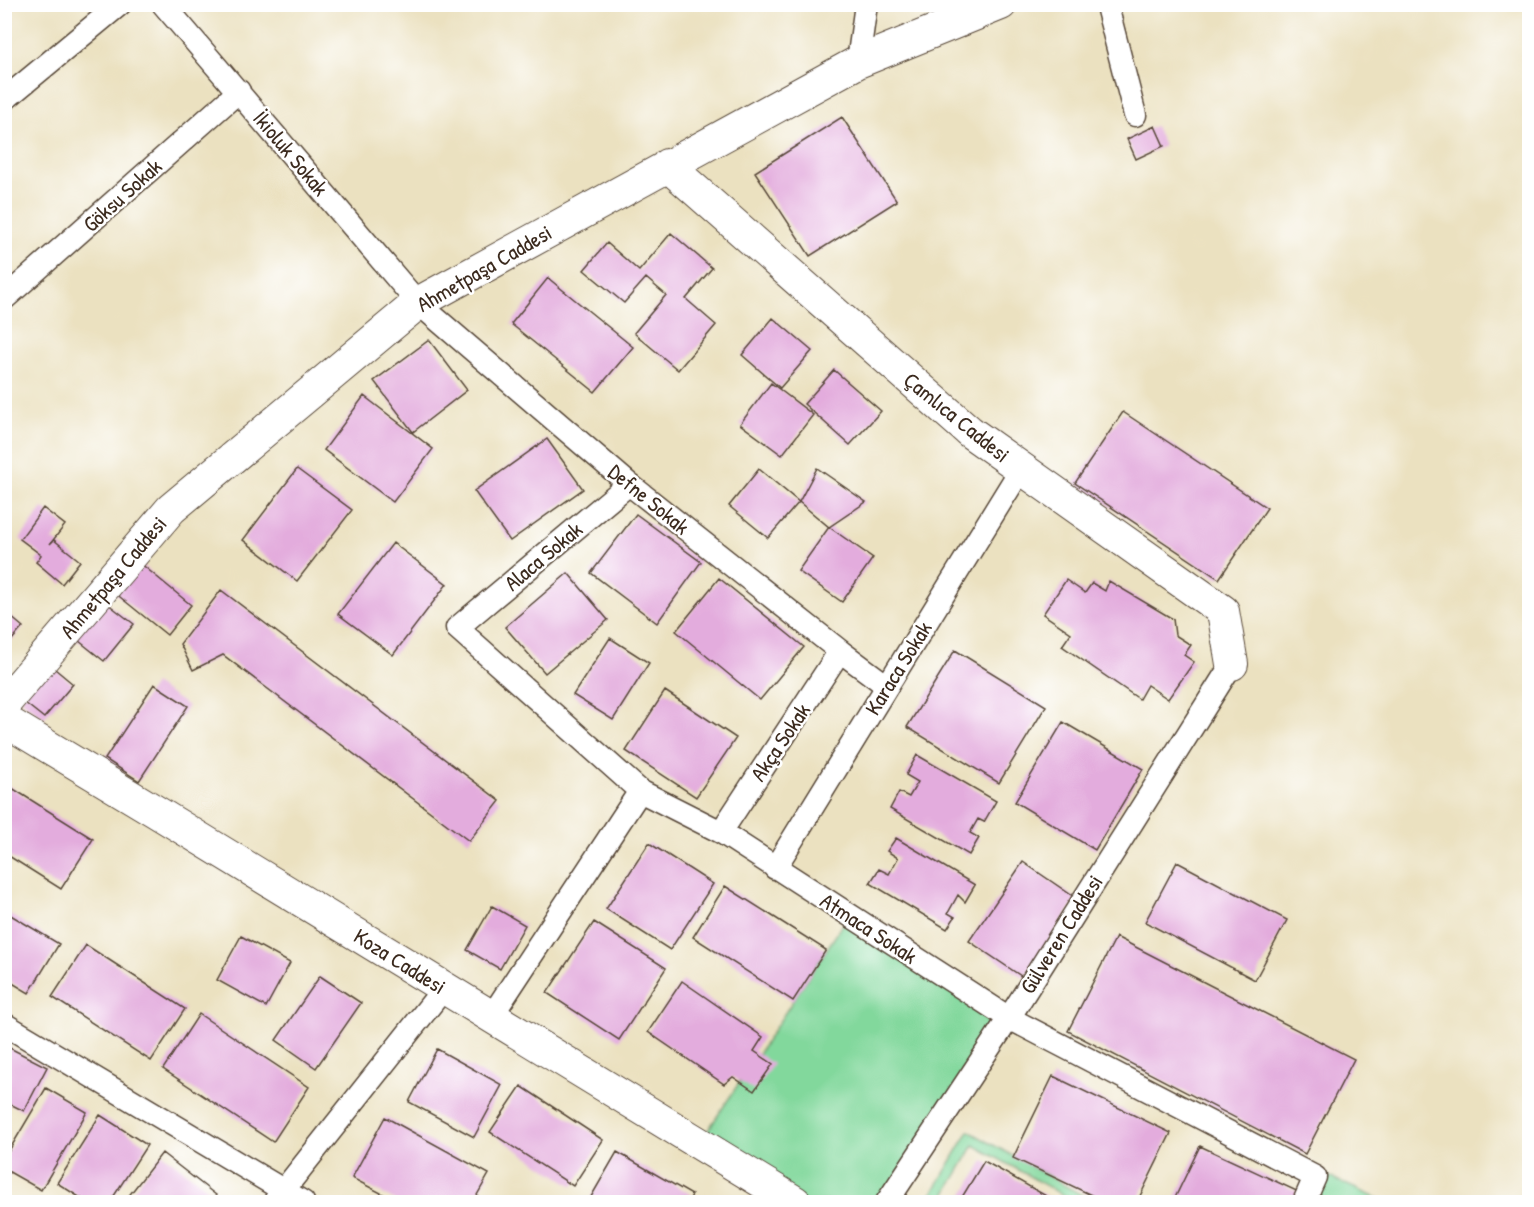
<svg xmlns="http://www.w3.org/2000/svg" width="1534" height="1207" font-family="'Patrick Hand',sans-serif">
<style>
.green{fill:#82d89c;stroke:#5e815d;stroke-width:1.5}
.building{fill:#e3acdd}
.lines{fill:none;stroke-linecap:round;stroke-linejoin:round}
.street-casing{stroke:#554536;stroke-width:25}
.secondary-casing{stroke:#554536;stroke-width:34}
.street{stroke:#fff;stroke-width:22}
.secondary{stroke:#fff;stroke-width:32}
.labels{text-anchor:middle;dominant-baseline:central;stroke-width:5;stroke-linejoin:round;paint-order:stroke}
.street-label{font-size:22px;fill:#3b2a1e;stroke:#fff}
</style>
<rect width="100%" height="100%" fill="#fff"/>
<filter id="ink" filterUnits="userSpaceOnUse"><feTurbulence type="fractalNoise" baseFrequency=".0167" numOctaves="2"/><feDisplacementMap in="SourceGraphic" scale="12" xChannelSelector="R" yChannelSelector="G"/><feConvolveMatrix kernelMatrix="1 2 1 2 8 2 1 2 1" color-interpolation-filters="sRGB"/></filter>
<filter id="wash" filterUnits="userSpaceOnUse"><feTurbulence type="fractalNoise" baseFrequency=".008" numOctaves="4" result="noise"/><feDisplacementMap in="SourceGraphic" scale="24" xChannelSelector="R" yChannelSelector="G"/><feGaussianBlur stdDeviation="1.35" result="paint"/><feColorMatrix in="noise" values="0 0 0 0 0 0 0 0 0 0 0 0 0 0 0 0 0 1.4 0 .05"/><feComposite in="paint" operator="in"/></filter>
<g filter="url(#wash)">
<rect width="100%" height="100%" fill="#ebe1c0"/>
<path class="green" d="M849 915 1009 1018 887 1202H795L699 1144Z
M969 1131 1094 1202H1075L974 1145 941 1202H927Z
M1321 1173 1385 1202H1307Z"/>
<g id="blocks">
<path class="building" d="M842 117 897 201 810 256 755 172Z
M1155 126 1164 146 1136 159 1127 139Z
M671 233 712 268 686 299 716 325 678 370 634 333 666 295 646 278 624 303 584 270 607 243 639 271Z
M548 278 633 347 595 392 511 324Z
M773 318 812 351 780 388 742 355Z
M429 340 467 390 413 432 374 381Z
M834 370 881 411 850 445 804 404Z
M771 383 813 415 782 455 740 424Z
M364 396 433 449 393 502 324 450Z
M1123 412 1267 508 1219 579 1075 483Z
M547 439 583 489 510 541 474 491Z
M817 468 866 502 829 527 799 502 768 538 729 506 759 469 799 502Z
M297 469 352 510 297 581 243 540Z
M43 508 65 525 50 544 54 540 80 561 62 584 36 562 41 555 20 539Z
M636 514 701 562 657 623 591 573Z
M829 527 873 558 842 602 798 571Z
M393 543 447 584 393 655 338 614Z
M140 563 191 605 167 635 115 593Z
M568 573 608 620 545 673 505 627Z
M719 578 804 647 760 700 676 631Z
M1066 580 1085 593 1092 583 1105 591 1109 581 1173 619 1175 635 1191 645 1184 655 1194 662 1168 699 1147 685 1139 699 1062 646 1071 633 1043 614Z
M221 590 500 801 469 841 223 655 193 670 180 644Z
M103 600 134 624 104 661 74 637Z
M4 611 23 627 4 649Z
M610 638 649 663 613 720 573 695Z
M955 650 1046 706 999 783 907 727Z
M49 664 73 684 44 718 20 699Z
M154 684 188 706 139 781 105 759Z
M665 691 736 738 696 797 626 751Z
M1063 722 1143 769 1095 850 1015 802Z
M917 755 996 801 984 822 978 819 970 833 979 838 969 855 890 809 899 792 909 797 918 782 906 775Z
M4 783 93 839 61 889 4 853Z
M896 838 975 885 965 902 958 895 948 913 955 917 947 929 870 883 879 869 889 874 898 858 887 851Z
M649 843 713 884 670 950 606 909Z
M1023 862 1077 899 1024 978 969 941Z
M1177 862 1287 920 1255 980 1145 922Z
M725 886 826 950 793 1001 693 937Z
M492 906 525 925 500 969 467 950Z
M4 911 59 944 29 993 4 978Z
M594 922 666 968 619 1040 547 993Z
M241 936 290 963 266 1007 217 980Z
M1116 937 1354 1059 1305 1154 1068 1031Z
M86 945 185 1009 151 1061 52 997Z
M320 976 361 1003 316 1068 276 1040Z
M682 981 763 1037 754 1051 773 1064 754 1091 733 1077 724 1084 648 1032Z
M199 1014 309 1087 273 1142 163 1069Z
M4 1045 47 1067 24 1111 4 1101Z
M437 1049 502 1085 474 1137 409 1102Z
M1053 1076 1171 1133 1137 1202H1106L1013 1158Z
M521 1086 603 1140 573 1186 490 1132Z
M46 1088 87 1112 41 1190 4 1169V1159Z
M100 1115 147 1145 110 1202H87L57 1183Z
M385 1117 489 1174 473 1202H398L352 1178Z
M1200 1146 1301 1193 1296 1202H1173Z
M617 1152 692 1195 688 1202H588Z
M162 1153 216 1195 210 1202H124Z
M984 1161 1048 1197 1045 1202H959Z"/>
</g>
</g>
<g filter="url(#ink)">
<use href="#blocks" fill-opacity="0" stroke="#554536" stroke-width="1.5"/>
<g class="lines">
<defs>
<path id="street" d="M163 4 418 303 629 484 840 651 887 686
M1109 4 1108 10 1135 115
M858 62 866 4
M4 100 120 4
M4 299 239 91
M629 484 457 628 640 791 721 832 1009 1018 1315 1177 1304 1202
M721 832 840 651
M775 868 1021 469
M491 1017 640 791
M4 1024 303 1202
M275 1201 444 988
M887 1202 1009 1018 1232 664"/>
<path id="secondary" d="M667 165 970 432 1223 611 1232 664
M4 704 171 509 418 303 858 62 1001 4
M4 720C269 879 532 1042 795 1202"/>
</defs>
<use href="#street" class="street-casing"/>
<use href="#secondary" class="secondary-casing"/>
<use href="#street" class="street"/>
<use href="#secondary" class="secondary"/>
</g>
</g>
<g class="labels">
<g class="street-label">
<text transform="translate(291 153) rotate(50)">İkioluk Sokak</text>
<text transform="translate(122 195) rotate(-42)">Göksu Sokak</text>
<text transform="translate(484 268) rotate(-30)">Ahmetpaşa Caddesi</text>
<text transform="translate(957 417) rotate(39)">Çamlıca Caddesi</text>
<text transform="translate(649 499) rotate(39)">Defne Sokak</text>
<text transform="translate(543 556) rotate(-40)">Alaca Sokak</text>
<text transform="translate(113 577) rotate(-50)">Ahmetpaşa Caddesi</text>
<text transform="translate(898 668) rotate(-58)">Karaca Sokak</text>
<text transform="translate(780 742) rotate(-56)">Akça Sokak</text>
<text transform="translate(869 928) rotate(33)">Atmaca Sokak</text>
<text transform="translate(1061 934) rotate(-58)">Gülveren Caddesi</text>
<text transform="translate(400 961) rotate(32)">Koza Caddesi</text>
</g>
</g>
<rect width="1534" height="1207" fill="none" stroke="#fff" stroke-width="24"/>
</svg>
